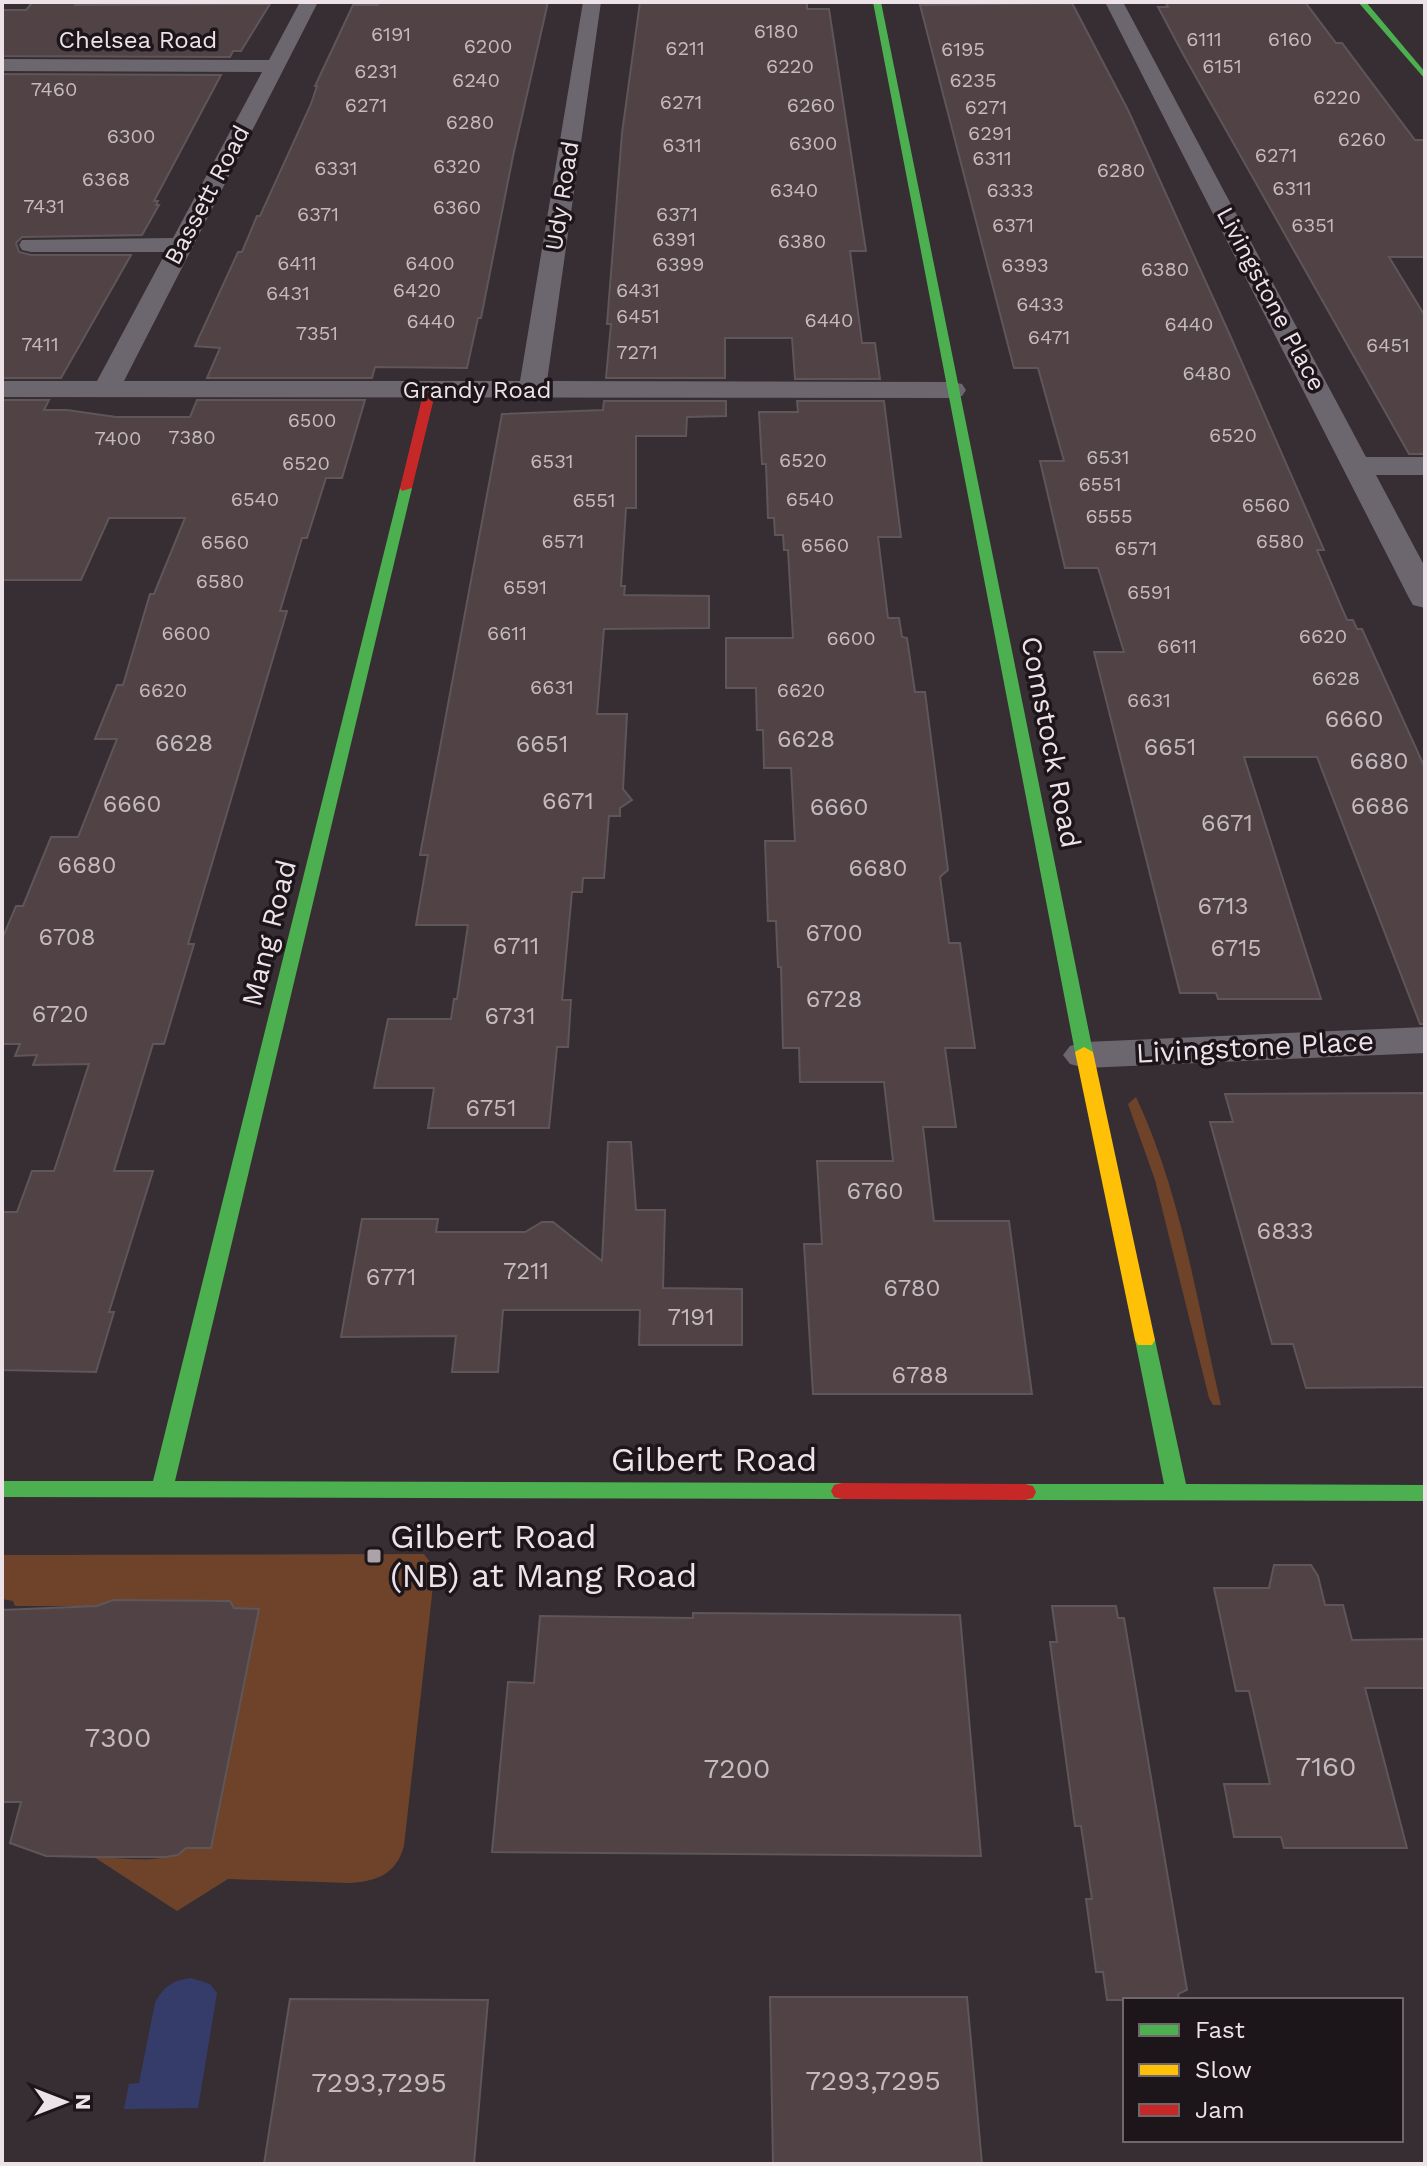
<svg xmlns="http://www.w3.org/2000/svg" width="1427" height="2166" font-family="'Work Sans',sans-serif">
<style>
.green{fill:#6f432a}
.water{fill:#363c6a}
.building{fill:#514245;stroke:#5e5659;stroke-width:2}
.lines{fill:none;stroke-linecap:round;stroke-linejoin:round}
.street{fill:#6c666e;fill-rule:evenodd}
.fast{fill:#4caf50;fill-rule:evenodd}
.slow{fill:#ffc107;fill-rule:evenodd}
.jam{fill:#c62828;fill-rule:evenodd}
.poi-dot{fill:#aca3a9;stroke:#1c1519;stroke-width:3}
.labels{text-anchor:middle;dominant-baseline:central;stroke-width:7;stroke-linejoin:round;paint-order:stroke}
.far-number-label{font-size:20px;fill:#c5babf}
.far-street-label{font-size:24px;fill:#ece2e8;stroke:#1c1519}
.number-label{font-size:24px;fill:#c5babf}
.street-label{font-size:28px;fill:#ece2e8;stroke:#1c1519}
.near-number-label{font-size:28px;fill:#c5babf}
.near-street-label{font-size:34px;fill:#ece2e8;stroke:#1c1519}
.near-poi-label{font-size:34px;fill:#ece2e8;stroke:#1c1519;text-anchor:start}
</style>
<rect width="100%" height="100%" fill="#362e33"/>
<path class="green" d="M1136 1097C1181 1192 1197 1303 1221 1405H1213L1209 1398 1155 1180 1128 1104Z
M424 1554 432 1565 434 1577 404 1846C396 1874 378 1881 350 1883L228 1879 177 1911 94 1857C120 1857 166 1866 186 1848H211L259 1609H234L231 1603 224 1601 113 1600 97 1606H15L13 1601 2 1599V1555Z"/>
<path class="water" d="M191 1978 210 1984 217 1993 198 2108 124 2109 129 2084 139 2083 155 2003C163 1987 173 1980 191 1978Z"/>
<path class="building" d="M379 2H548L513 156 481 318H478L467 368 375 367 372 378H207L220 348 195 346 238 252H242L257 216H260L311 104 317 86H315L353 5H378Z
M640 2H807V9H829L866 251H850L862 343H875L880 379H795L792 338H725V378H606L611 324H607L622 133Z
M1165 2H1305L1336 43H1342L1415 140H1425V257H1389L1425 316V454H1409L1183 54 1158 7H1168Z
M32 3H76L75 5 270 4 241 51H233L230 57 2 56V10H26Z
M1072 3 1128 110 1229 333 1324 550H1317L1347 620H1353L1357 629H1362L1425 768V1024H1420L1317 757H1244L1321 999H1218L1216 993H1180L1094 652H1124L1098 568H1065L1040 461H1064L1038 368H1014L920 5Z
M2 74 221 75 154 201H158L156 205H159L142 235 22 237 16 243 19 252 31 255H131L61 378H2Z
M2 400H49L44 410H67L116 417H190L197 400H365L342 478H326L307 538H302L280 611H287L188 944H194L164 1044H153L114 1171H153L109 1312H114L96 1372 2 1370V1212H17L32 1171H54L89 1064 33 1065 37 1055 15 1056 20 1044H2V939L16 906H23L51 837H78L117 739H95L117 685H123L150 594H154L185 518H109L81 580H2Z
M604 401H726V416L687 417 686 436H636V508H626L621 586H625L624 595 709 596V628L604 629 597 714H627L623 789 632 800 620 808V816H609L604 878H583L582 892H572L562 1000H571L568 1047H557L549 1128H428L434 1088H374L388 1019H451L454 999H457L468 925H416L428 855H420L502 414 603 410Z
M797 401H884L901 537H878L888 618H899L902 637 907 638 915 692H925L948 870 940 877 949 943H960L975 1048H945L956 1127H923L934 1221H1009L1032 1394H813L804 1244H822L817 1161H893L884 1082H800L799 1048H783L781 967H778L776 921H768L765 841H795L791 768H764L763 730H757L756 688H726V638H793L788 550H784L783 535H775L774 518H768L766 464H762L759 412H798Z
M1425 1093V1387L1306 1388 1293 1344H1272L1210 1122H1233L1225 1094Z
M608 1142H631L636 1210H665L663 1288 742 1289V1345H639L640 1310H503L498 1372H452L456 1336 341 1337 362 1219H438L436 1232H525L542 1222H553L602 1261Z
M1274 1565H1311L1318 1576 1325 1605H1343L1352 1640 1425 1639V1688H1365L1407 1848H1284L1281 1837H1234L1224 1784H1270L1249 1691H1236L1214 1588H1269Z
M113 1600 230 1601 234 1608 259 1609 211 1848H186L178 1855 165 1857H94L46 1856 10 1843 21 1802H2V1610L97 1606Z
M1052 1606H1116L1118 1618H1124L1187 1990 1178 1994 1179 2000H1107L1103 1972H1096L1086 1899H1092L1081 1826H1075L1050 1642H1057Z
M693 1613 960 1615 981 1856 492 1852 508 1682 534 1683 540 1616 693 1618Z
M770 1997H967L982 2164H773Z
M290 1999 488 2000 474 2164H264Z"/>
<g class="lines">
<path class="street" d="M300 2H318L124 381H520L583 2H601L547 381 952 382 962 384 966 390 962 396 952 398 2 397V381H97L166 252H31L22 250 19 245 22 240 173 238 262 72 2 71V59L269 60Z
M1105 2H1123L1366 457H1425V475H1376L1425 567V608L1413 605 1409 598Z
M1425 1027V1053L1085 1068 1070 1064 1063 1055 1070 1046 1085 1042Z"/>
<path class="fast" d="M873 2H881L1093 1052 1084 1057 1075 1052Z
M1358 2H1366L1425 72V79Z
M406 484 412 488 175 1481 842 1483 850 1485 853 1491 850 1497 842 1499 2 1497V1481H153L400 488Z
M1145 1333 1152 1335 1155 1340 1186 1484 1425 1485V1501L1025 1500 1017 1498 1014 1492 1017 1486 1025 1484H1164L1135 1340 1138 1335Z"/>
<path class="slow" d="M1084 1047 1093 1052 1155 1340 1152 1345H1138L1135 1340 1075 1052Z"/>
<path class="jam" d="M430 387 436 390 412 488 402 491 400 488 424 390Z
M842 1483 1025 1484 1033 1486 1036 1492 1033 1498 1025 1500 842 1499 834 1497 831 1491 834 1485Z"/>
</g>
<rect class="poi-dot" x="366" y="1548" width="16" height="16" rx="4"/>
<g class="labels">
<g class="far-number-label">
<text x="776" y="31">6180</text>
<text x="391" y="34">6191</text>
<text x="1204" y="39">6111</text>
<text x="1290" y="39">6160</text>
<text x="488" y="46">6200</text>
<text x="685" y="48">6211</text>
<text x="963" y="49">6195</text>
<text x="790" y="66">6220</text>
<text x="1222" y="66">6151</text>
<text x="376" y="71">6231</text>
<text x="476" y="80">6240</text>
<text x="973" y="80">6235</text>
<text x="54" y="89">7460</text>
<text x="1337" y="97">6220</text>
<text x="681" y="102">6271</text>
<text x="366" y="105">6271</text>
<text x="811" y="105">6260</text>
<text x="986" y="107">6271</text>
<text x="470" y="122">6280</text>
<text x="990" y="133">6291</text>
<text x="131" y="136">6300</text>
<text x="1362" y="139">6260</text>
<text x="813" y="143">6300</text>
<text x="682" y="145">6311</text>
<text x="1276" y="155">6271</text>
<text x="992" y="158">6311</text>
<text x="457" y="166">6320</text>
<text x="336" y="168">6331</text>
<text x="1121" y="170">6280</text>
<text x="106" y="179">6368</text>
<text x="1292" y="188">6311</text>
<text x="794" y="190">6340</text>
<text x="1010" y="190">6333</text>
<text x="44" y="206">7431</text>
<text x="457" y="207">6360</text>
<text x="318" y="214">6371</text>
<text x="677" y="214">6371</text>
<text x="1013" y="225">6371</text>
<text x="1313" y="225">6351</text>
<text x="674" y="239">6391</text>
<text x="802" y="241">6380</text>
<text x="297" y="263">6411</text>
<text x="430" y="263">6400</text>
<text x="680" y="264">6399</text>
<text x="1025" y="265">6393</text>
<text x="1165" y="269">6380</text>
<text x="417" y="290">6420</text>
<text x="638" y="290">6431</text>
<text x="288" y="293">6431</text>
<text x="1040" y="304">6433</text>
<text x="638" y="316">6451</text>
<text x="829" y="320">6440</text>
<text x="431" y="321">6440</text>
<text x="1189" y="324">6440</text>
<text x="317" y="333">7351</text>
<text x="1049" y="337">6471</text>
<text x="40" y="344">7411</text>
<text x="1388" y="345">6451</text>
<text x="637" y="352">7271</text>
<text x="1207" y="373">6480</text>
<text x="312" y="420">6500</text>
<text x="1233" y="435">6520</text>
<text x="192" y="437">7380</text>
<text x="118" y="438">7400</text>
<text x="1108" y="457">6531</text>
<text x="803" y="460">6520</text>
<text x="552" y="461">6531</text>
<text x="306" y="463">6520</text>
<text x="1100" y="484">6551</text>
<text x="255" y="499">6540</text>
<text x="810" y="499">6540</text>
<text x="594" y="500">6551</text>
<text x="1266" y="505">6560</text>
<text x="1109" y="516">6555</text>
<text x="563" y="541">6571</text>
<text x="1280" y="541">6580</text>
<text x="225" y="542">6560</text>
<text x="825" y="545">6560</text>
<text x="1136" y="548">6571</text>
<text x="220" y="581">6580</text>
<text x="525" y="587">6591</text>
<text x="1149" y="592">6591</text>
<text x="186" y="633">6600</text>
<text x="507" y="633">6611</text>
<text x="1323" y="636">6620</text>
<text x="851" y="638">6600</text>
<text x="1177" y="646">6611</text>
<text x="1336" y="678">6628</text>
<text x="552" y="687">6631</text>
<text x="163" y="690">6620</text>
<text x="801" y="690">6620</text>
<text x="1149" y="700">6631</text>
</g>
<g class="far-street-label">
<text x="138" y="40">Chelsea Road</text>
<text transform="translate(207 195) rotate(-62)">Bassett Road</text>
<text transform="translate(562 196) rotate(-81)">Udy Road</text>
<text transform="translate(1271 299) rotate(62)">Livingstone Place</text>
<text x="477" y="390">Grandy Road</text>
</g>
<g class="number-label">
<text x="1354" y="719">6660</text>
<text x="806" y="739">6628</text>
<text x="184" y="743">6628</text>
<text x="542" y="744">6651</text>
<text x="1170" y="747">6651</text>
<text x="1379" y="761">6680</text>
<text x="568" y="801">6671</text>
<text x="132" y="804">6660</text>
<text x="1380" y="806">6686</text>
<text x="839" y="807">6660</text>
<text x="1227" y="823">6671</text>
<text x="87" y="865">6680</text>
<text x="878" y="868">6680</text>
<text x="1223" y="906">6713</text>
<text x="834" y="933">6700</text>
<text x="67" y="937">6708</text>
<text x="516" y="946">6711</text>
<text x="1236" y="948">6715</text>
<text x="834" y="999">6728</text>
<text x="60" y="1014">6720</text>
<text x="510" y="1016">6731</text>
<text x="491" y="1108">6751</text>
<text x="875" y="1191">6760</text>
<text x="1285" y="1231">6833</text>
<text x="526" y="1271">7211</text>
<text x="391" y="1277">6771</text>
<text x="912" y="1288">6780</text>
<text x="691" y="1317">7191</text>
<text x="920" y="1375">6788</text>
</g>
<g class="street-label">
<text transform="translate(1051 742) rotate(79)">Comstock Road</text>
<text transform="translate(269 933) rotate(-76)">Mang Road</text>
<text transform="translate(1255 1047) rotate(-3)">Livingstone Place</text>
</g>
<g class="near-number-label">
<text x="118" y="1737">7300</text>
<text x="1326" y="1766">7160</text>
<text x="737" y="1768">7200</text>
<text x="873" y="2080">7293,7295</text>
<text x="379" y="2082">7293,7295</text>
</g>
<g class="near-street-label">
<text x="714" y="1459">Gilbert Road</text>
</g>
<g class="near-poi-label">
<text x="390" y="1536">Gilbert Road<tspan x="390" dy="39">(NB) at Mang Road</tspan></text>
</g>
</g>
<rect width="1427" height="2166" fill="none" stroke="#ece2e8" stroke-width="8"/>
<rect x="1123" y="1998" width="280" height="144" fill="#1c1519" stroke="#6f676c" stroke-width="2"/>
<rect x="1139" y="2024" width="40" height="12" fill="#4caf50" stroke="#6f676c" stroke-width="2"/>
<text x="1195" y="2038" font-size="24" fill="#ece2e8">Fast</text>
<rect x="1139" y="2064" width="40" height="12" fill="#ffc107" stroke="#6f676c" stroke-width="2"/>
<text x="1195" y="2078" font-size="24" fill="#ece2e8">Slow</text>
<rect x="1139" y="2104" width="40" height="12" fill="#c62828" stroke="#6f676c" stroke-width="2"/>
<text x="1195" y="2118" font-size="24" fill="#ece2e8">Jam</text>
<g transform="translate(64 2102) rotate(90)" stroke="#1c1519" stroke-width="6" paint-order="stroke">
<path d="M0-6L14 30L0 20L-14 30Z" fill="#ece2e8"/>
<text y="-12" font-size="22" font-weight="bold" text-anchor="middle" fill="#ece2e8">N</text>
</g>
</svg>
